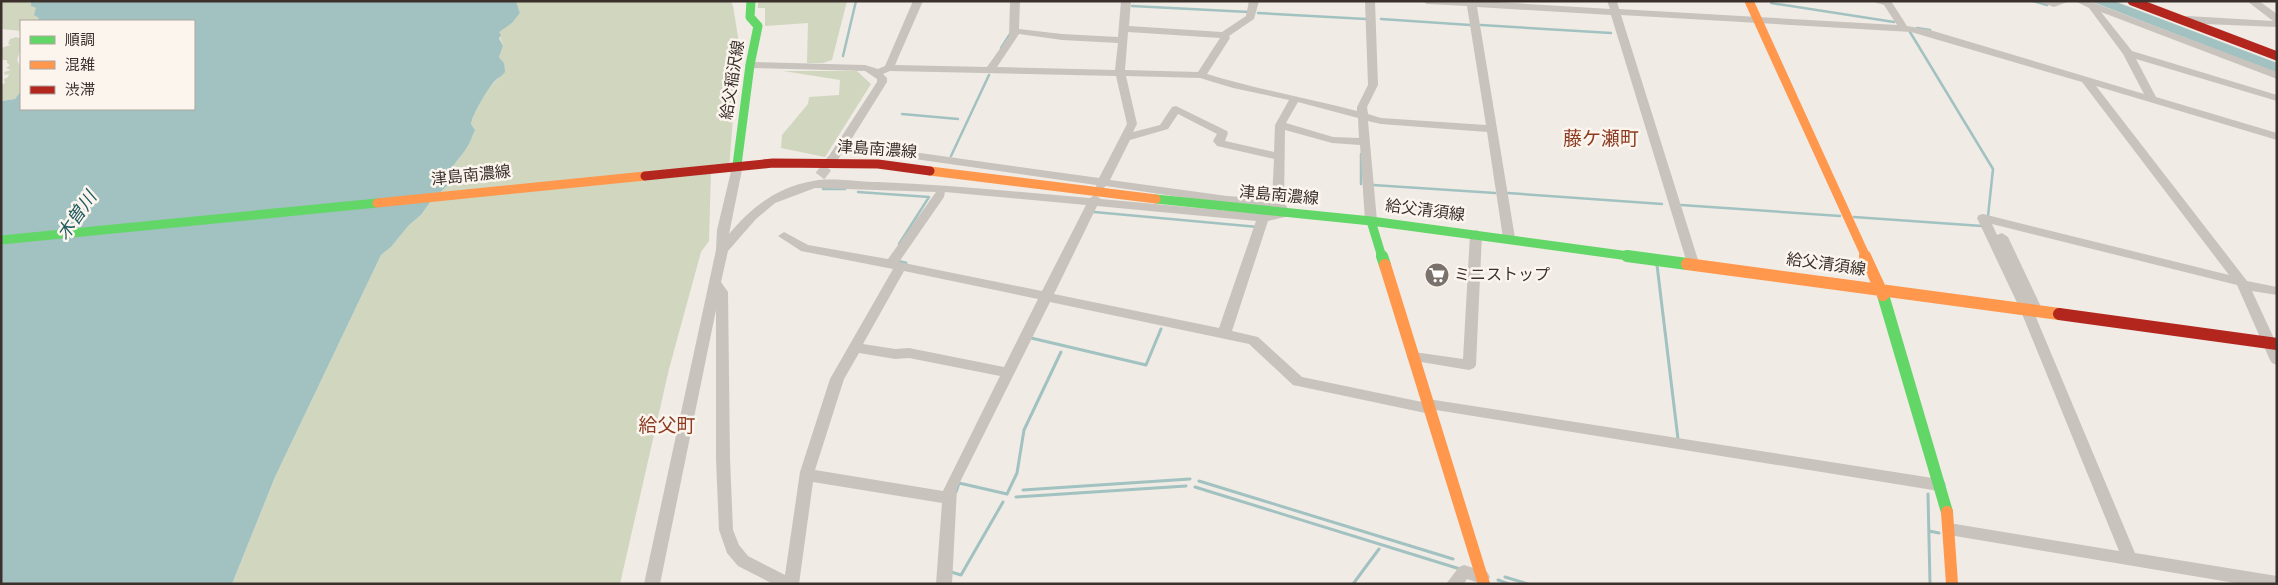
<svg xmlns="http://www.w3.org/2000/svg" width="2278" height="585" font-family="'Sofia Sans Condensed','Noto Sans JP',sans-serif">
<style>
.green{fill:#d1d6bf}
.water{fill:#a1c2c1}
.lines{fill:none;stroke-linecap:round;stroke-linejoin:round}
.stream-far1{stroke:#a1c2c1;stroke-width:2.5}
.stream{stroke:#a1c2c1;stroke-width:3}
.street-tunnel{stroke:#ccc6c0;stroke-width:11;stroke-dasharray:11 5.5;stroke-linecap:butt}
.street{fill:#c9c3be;fill-rule:evenodd}
.fast-far1{stroke:#63d668;stroke-width:9}
.fast{stroke:#63d668;stroke-width:12}
.slow-far1{stroke:#ff974d;stroke-width:9}
.slow{stroke:#ff974d;stroke-width:12}
.jam-far1{stroke:#b3261e;stroke-width:9}
.jam{stroke:#b3261e;stroke-width:12}
.labels{text-anchor:middle;dominant-baseline:central;stroke-width:5;stroke-linejoin:round;paint-order:stroke}
.street-label{font-size:16px;fill:#3b302b;stroke:#fbf5ee}
.poi-label{font-size:16px;fill:#3b302b;stroke:#fbf5ee;text-anchor:start}
.water-label{font-size:18px;font-style:italic;fill:#1f5a5e;stroke:#fbf5ee}
.quarter-label{font-size:19px;fill:#8c3b22;stroke:#fbf5ee}
</style>
<rect width="100%" height="100%" fill="#f0ebe5"/>
<path class="green" d="M1 1H31V6L36 8 39 18 37 21H21V31L1 29Z
M516 1H731L733 6 739 43 729 168 711 171 709 241 701 252 669 369 620 584H232L275 477 381 255 391 247 409 225 421 215 431 201 448 185C444 172 459 160 466 149 469 143 472 136 475 130L471 124C473 116 483 96 488 89 496 80 504 76 504 63L499 57 503 46 498 32 512 23 520 13Z
M758 1H847L832 60 823 63H807L808 23 765 26V8H758Z
M16 37 21 39V48L17 60C23 70 25 91 15 99L1 101V85L5 83 4 79 8 77 9 74 5 75 4 72 11 70 6 68 10 65 7 63V60H1V48L11 45 8 44 10 39Z
M783 71H857L871 84 825 157 781 148 782 135 808 104 809 97 839 95 840 80Z"/>
<path class="water" d="M31 1H516L520 13 512 23 499 32 501 35 499 38 503 46 499 57 504 63 505 72C502 76 499 77 496 80 488 87 473 114 471 124L475 130C472 136 470 143 466 149 459 160 444 172 448 185L431 201 421 215 409 225 391 247 381 255 275 477 232 584H1V101L15 99 21 91V109H194V21H37L39 18 34 15 36 8 31 6Z
M2090 1H2114L2277 63V73Z"/>
<g class="lines">
<path class="stream-far1" d="M2033 1 2047 5
M1771 3 1894 22
M1132 6 1249 12
M1258 13 1366 19
M1381 19 1470 25
M1481 25 1611 33
M1917 28 1930 30
M1910 32 1993 169 1988 216
M1001 48 1010 34
M843 56 856 1
M902 114 958 119
M1361 154V184
M951 156 989 75
M1373 185 1495 193
M823 189H845
M858 192 929 197 899 244
M1508 193 1662 204
M1681 205 1840 216
M1094 212 1258 227
M1854 217 1982 226"/>
<path class="stream" d="M897 261 906 263
M1657 265 1678 439
M1031 338 1146 365 1161 329
M1199 481 1453 559
M1195 487 1460 569
M1023 490 1190 479
M956 492 959 483 1007 494 1017 473 1024 430 1061 352
M1928 494 1930 584
M1016 497 1186 486
M1929 531 1939 533
M951 572 961 575 1003 502
M1505 577 1528 584
M1498 580 1509 584
M1353 584 1379 549"/>
<path class="street-tunnel" d="M820 176 833 159"/>
<path class="street" d="M913 1H923L895 65 987 67 1009 36 1010 1H1020L1019 29 1062 34 1118 37 1121 1H1131L1129 26 1222 32 1246 16 1249 1H1259L1254 19 1229 36 1230 38 1207 74C1256 89 1307 98 1357 111V107L1368 85 1365 1H1375L1378 85 1367 107 1368 114 1381 118 1486 125 1467 6 1427 4 1422 1H1481L1610 9 1607 1H1617L1619 9 1897 25 1884 5 1871 1H1891L1907 26 1930 30 2144 94 2123 54 2089 8 2075 1H2089L2277 72V79L2101 12 2132 51 2277 95V101L2136 59 2156 97 2277 133V140L2096 86 2247 281 2277 287V295L2252 291 2277 345V365L2272 363 2270 360 2237 285 1992 224 1997 235 2002 233 2008 237 2043 311 2041 314 2035 315 2135 553 2277 576V584H2241L1949 535 1944 533 1942 529 1944 525 1949 523 2119 551 2020 309 1977 218 1979 215 1983 214 2229 275 2082 82 1911 32 1621 15 1699 263 1693 267 1687 263 1611 15 1477 7 1515 238 1513 241 1509 242 1503 238 1487 132 1381 124 1368 121 1377 221 1371 225 1365 221 1360 145 1332 143 1285 130 1284 203 1291 213 1289 216 1268 221 1232 331 1258 337 1302 377 1422 402 1428 399 1939 479 1944 481 1946 485 1944 489 1939 491 1436 410 1430 414 1293 385 1249 344 1050 302 957 488 952 584H936L942 503 813 482 799 584H773L738 566 727 553 719 530 716 459V310L660 584H644L716 250 717 230 733 163H741L743 165 729 234C752 207 777 187 813 181 832 177 859 182 878 182 949 185 1019 192 1090 198L1095 195 1101 199 1263 214 1278 211 1275 207 1227 204 1106 186 1101 190 1097 189 1096 185 845 149 837 161H829L827 159 877 82V79L865 71 750 68 745 65 750 62 865 65 878 69 885 66ZM1128 32 1220 38 1198 72 1125 70ZM1019 34 1062 40 1118 43 1115 70 997 67ZM890 71 1116 76 1127 124 1099 178 849 143 887 82V78L883 74ZM1126 76 1200 78 1233 88 1289 100 1275 125 1274 152 1225 141 1228 133 1227 131 1176 106 1172 107 1160 125 1133 132 1137 124ZM1298 102 1358 118 1359 138 1333 137 1286 123ZM1178 114 1217 134 1213 141 1217 146 1274 159 1272 199 1227 196 1110 180 1130 140 1168 129ZM815 188 936 192 888 259 808 245 784 232 778 236 801 251 893 269 830 379 800 472 785 575 748 556 739 545 733 530 730 459 728 292 721 282 728 251 756 219 775 203ZM945 192 1086 205 1042 291 899 262 944 197ZM1097 206 1256 221 1219 328 1054 294ZM904 271 1038 299 1004 367 909 348 895 349 863 344ZM859 353 895 359 909 358 1000 376 943 491 815 470 844 379Z
M2037 1H2070L2054 7Z
M2247 1H2259L2277 14V27L2180 23 2175 20 2187 16 2273 21Z
M1476 230 1482 234 1476 365 1474 368 1469 370 1409 360 1407 357 1409 354 1414 352 1463 359 1470 234Z
M1464 565 1487 572 1490 577 1487 582 1482 584 1467 579 1464 584H1446L1459 567Z"/>
<path class="fast-far1" d="M737 165 750 65 758 26 750 17 751 1
M1156 199 1371 221 1382 257
M1371 221 1636 257
M1 240 377 203"/>
<path class="fast" d="M1382 256 1385 265
M1627 256 1687 264
M1883 295 1947 512"/>
<path class="slow-far1" d="M1749 1 1866 257
M930 171 1156 199
M377 203 645 176"/>
<path class="slow" d="M1865 256 1883 295
M1687 264 2059 314
M1385 265 1484 584
M1947 512 1952 584"/>
<path class="jam-far1" d="M2132 1 2277 56
M645 176 773 163 878 164 930 171"/>
<path class="jam" d="M2059 314 2277 344"/>
</g>
<defs>
<symbol id="supermarket-disc" viewBox="-11 -11 22 22"><circle r="9.5" fill="#7a716c" stroke="#fbf5ee"/><path d="M-6-5.5h2.5l.6 2H6L4.5 2H-2.5L-4.4-4H-6ZM-1.5 3.2a1.3 1.3 0 1 0 .1 0ZM3 3.2a1.3 1.3 0 1 0 .1 0Z" fill="#fff"/></symbol>
</defs>
<g fill-rule="evenodd">
<use href="#supermarket-disc" x="1423" y="261" width="28" height="28"/>
</g>
<g class="labels">
<g class="street-label">
<text transform="translate(733 80) rotate(-81)">給父稲沢線</text>
<text transform="translate(877 150) rotate(4)">津島南濃線</text>
<text transform="translate(471 176) rotate(-6)">津島南濃線</text>
<text transform="translate(1279 196) rotate(5)">津島南濃線</text>
<text transform="translate(1425 211) rotate(7)">給父清須線</text>
<text transform="translate(1826 265) rotate(8)">給父清須線</text>
</g>
<g class="poi-label">
<text x="1454" y="275">ミニストップ</text>
</g>
<g class="water-label">
<text transform="translate(77 216) rotate(-55)">木曽川</text>
</g>
<g class="quarter-label">
<text x="1601" y="139">藤ケ瀬町</text>
<text x="667" y="426">給父町</text>
</g>
</g>
<rect width="2278" height="585" fill="none" stroke="#3b302b" stroke-width="5"/>
<rect x="20" y="20" width="175" height="90" fill="#fbf5ee" stroke="#aea6a0"/>
<rect x="30" y="36" width="25" height="8" fill="#63d668" stroke="#aea6a0"/>
<text x="65" y="45" font-size="15" fill="#3b302b">順調</text>
<rect x="30" y="61" width="25" height="8" fill="#ff974d" stroke="#aea6a0"/>
<text x="65" y="70" font-size="15" fill="#3b302b">混雑</text>
<rect x="30" y="86" width="25" height="8" fill="#b3261e" stroke="#aea6a0"/>
<text x="65" y="95" font-size="15" fill="#3b302b">渋滞</text>
</svg>
